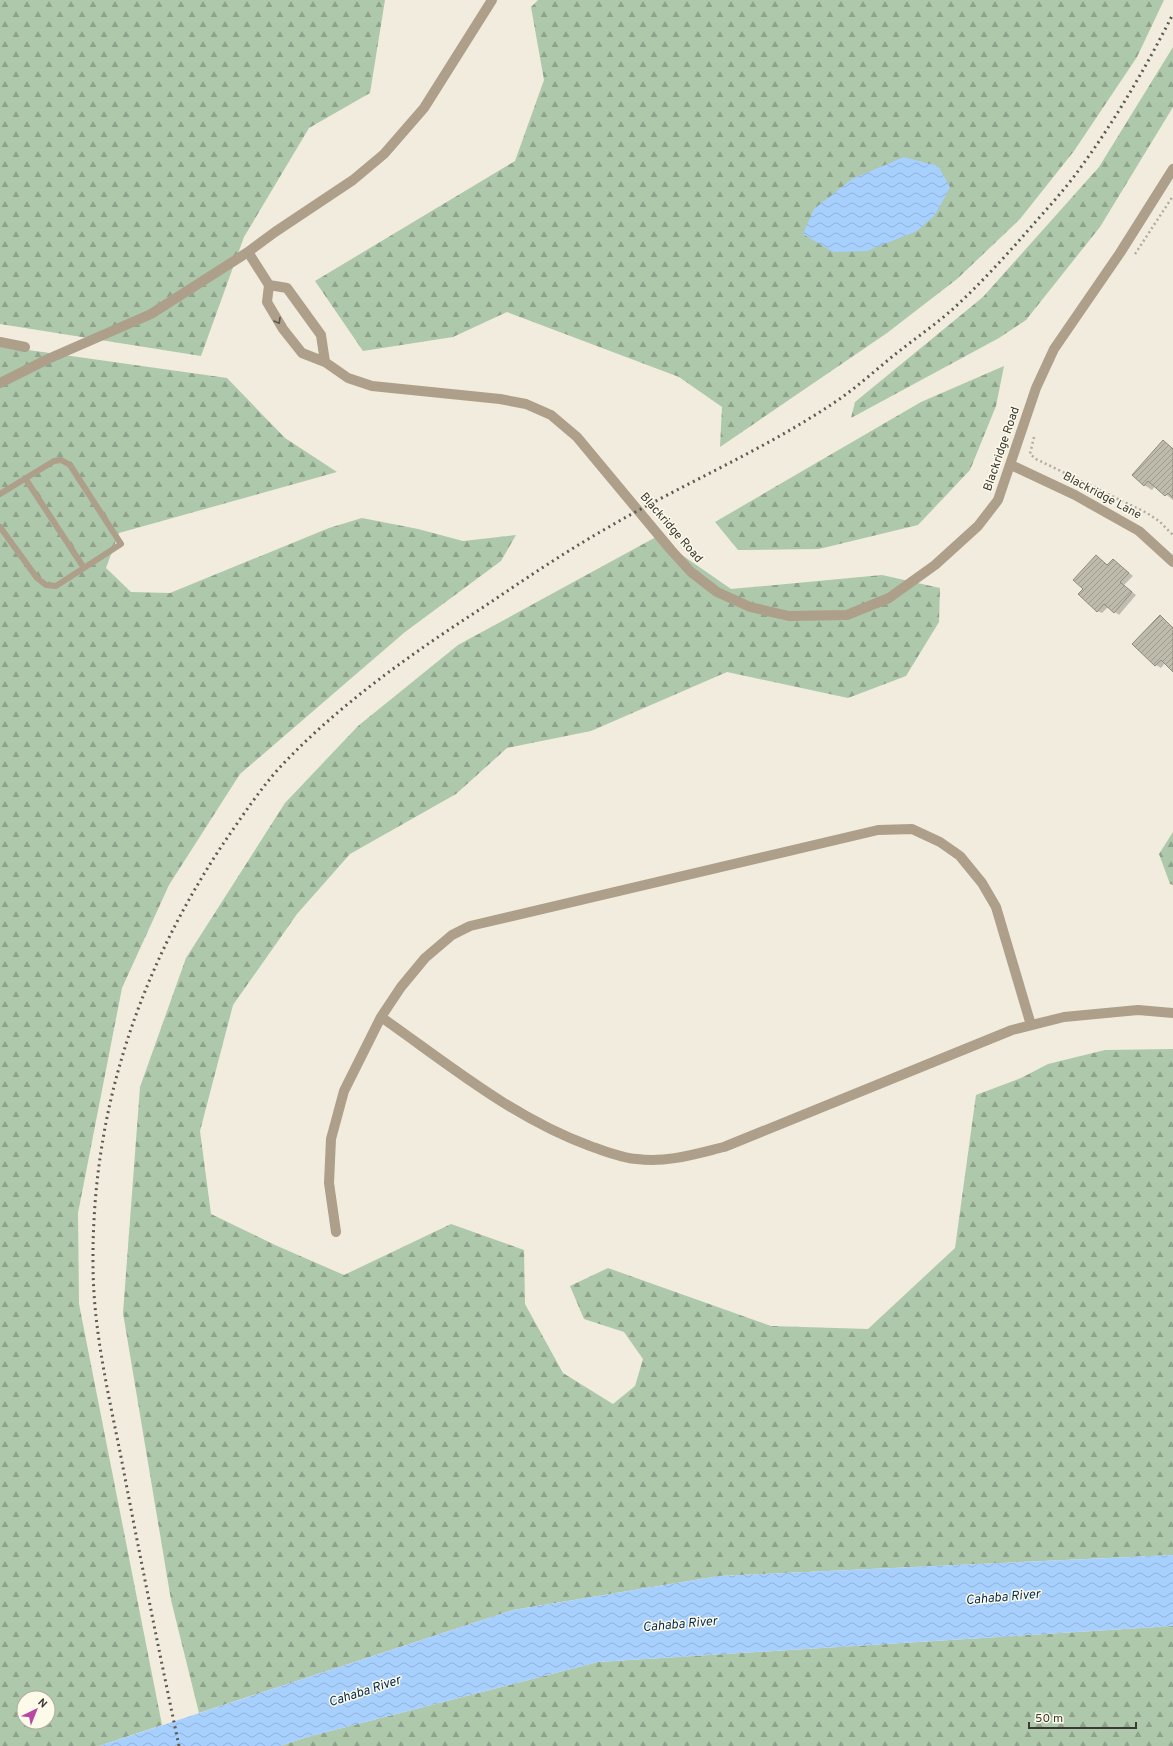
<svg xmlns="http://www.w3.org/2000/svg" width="1173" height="1746" font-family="Overpass,sans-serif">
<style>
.forest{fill:url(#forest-firs);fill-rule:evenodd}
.water{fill:url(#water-waves)}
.shadow{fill:#0003}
.building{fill:url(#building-hatch);stroke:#8f8c7e}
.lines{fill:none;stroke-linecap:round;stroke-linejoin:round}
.path{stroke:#b0aca0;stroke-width:2.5;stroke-dasharray:2 3;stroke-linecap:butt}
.lane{stroke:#ad9f89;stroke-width:6}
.street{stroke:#ad9f89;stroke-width:10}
.rail{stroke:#5d5a53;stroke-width:3;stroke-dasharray:2 4;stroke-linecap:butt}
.oneway{stroke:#5e584e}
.labels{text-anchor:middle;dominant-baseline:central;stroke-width:3;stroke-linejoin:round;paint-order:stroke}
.street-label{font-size:12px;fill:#3c3a34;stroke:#fefaea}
.water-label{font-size:13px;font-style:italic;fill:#002a52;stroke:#fefaea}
</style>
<defs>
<pattern id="forest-firs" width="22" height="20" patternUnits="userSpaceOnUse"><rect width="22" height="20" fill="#aec8ab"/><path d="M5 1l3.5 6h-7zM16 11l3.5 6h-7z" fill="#8fa38c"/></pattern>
<pattern id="water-waves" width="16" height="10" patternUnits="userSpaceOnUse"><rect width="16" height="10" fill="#a7d0fe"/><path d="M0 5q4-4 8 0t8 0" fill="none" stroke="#91b3da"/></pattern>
<pattern id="building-hatch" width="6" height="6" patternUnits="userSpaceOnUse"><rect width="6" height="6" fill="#bfbbac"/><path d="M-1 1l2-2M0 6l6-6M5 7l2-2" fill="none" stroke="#9c998d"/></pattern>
</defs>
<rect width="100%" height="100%" fill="#f1ecdd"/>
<path class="forest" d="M0 0H385L370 93 309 128 244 237 201 356 0 324Z
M538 0H1164L1137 57 1074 151 1020 219 957 279 887 333 720 447 722 407 679 377 507 312 453 337 363 351 315 281 515 161 544 80 531 7Z
M1173 47V107L1100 227 1026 320 999 338 851 418 855 402 983 297 1099 167Z
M0 346 227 378 285 438 337 472 119 533 106 568 131 592 170 593 329 528 362 518 418 529 463 541 516 535 501 561 405 632 240 774 169 885 122 988 78 1213 79 1304 162 1725 99 1746H0ZM24 1698H48V1722H24Z
M1004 366 996 406 970 470 918 525 819 549 738 550 715 522 921 402Z
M656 537 731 589 882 575 940 588 939 622 906 676 848 698 727 672 591 731 507 748 456 794 350 854 297 914 233 1005 200 1131 211 1214 275 1245 344 1275 451 1224 524 1250 525 1304 563 1373 613 1404 635 1386 643 1359 624 1332 584 1319 570 1286 608 1268 771 1326 868 1329 955 1248 976 1095 1021 1078 1048 1064 1105 1050 1173 1049V1555L719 1576 513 1610 199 1713 171 1600 123 1313 140 1087 186 958 285 803 358 726 458 645Z
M1173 832V885L1170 884 1159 854Z
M1173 1626V1746H280L307 1737 598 1662Z"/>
<path class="water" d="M904 157 938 166 950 187 935 215 917 231 867 251 833 252 803 234 814 209 852 179Z
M1173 1555V1626L598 1662 307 1737 280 1746H99L513 1610 719 1576Z"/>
<path class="shadow" d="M1164 442 1173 448V500L1155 486 1152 490 1144 485Z
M1096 556 1108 565 1113 560 1133 576 1124 585 1136 595 1119 615 1108 607 1102 613 1097 611 1084 588Z
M1160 616 1173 627V671L1165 663 1161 668 1156 665Z"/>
<path class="building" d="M1163 440 1173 449V498L1168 493 1165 496 1148 481 1144 486 1132 475Z
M1096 555 1107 565 1113 559 1129 573 1120 582 1132 592 1114 613 1104 604 1097 612 1078 594 1083 589 1073 580Z
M1160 615 1173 628V672L1161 660 1155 666 1132 644Z"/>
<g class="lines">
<path class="path" d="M1135 254 1173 196
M1034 437 1030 454 1036 459 1147 513 1159 521 1173 535"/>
<path class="lane" d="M25 478 84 568
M0 494 54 461 61 460 70 465 121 544 56 586 46 585 37 578 0 527"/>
<path class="street" d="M248 252 269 285 267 302 283 329 302 353 325 362 348 378 372 386 500 399 526 404 551 415 577 437 671 550 691 572 717 592 750 607 789 616 847 615 889 598 935 565 978 526 998 500 1036 388 1054 349 1120 253 1173 169
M269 285 287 288 321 335 325 362
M0 342 25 347
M0 383 48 359 151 314 248 252 275 232 353 180 384 154 424 108 492 0
M1011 465 1075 495 1139 531 1173 562
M381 1017C448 1064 513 1118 590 1146 605 1151 621 1158 637 1159 667 1163 695 1154 724 1147L1012 1030 1064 1017 1138 1010 1173 1013
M336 1232 329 1183 331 1139 344 1091 381 1017 401 987 425 958 452 935 470 926 878 830 912 829 940 842 960 856 982 883 996 907 1031 1025"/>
<path class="rail" d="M179 1746C159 1651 140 1557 122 1462 109 1396 93 1331 93 1263 92 1110 139 971 223 844 241 818 262 786 283 764 342 702 414 652 485 606 525 579 565 552 607 528 684 483 767 449 841 398 859 385 876 370 893 356 913 340 935 325 954 308 979 285 1002 260 1024 235 1043 213 1064 191 1081 167 1116 119 1146 67 1173 14"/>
</g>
<defs><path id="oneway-chevron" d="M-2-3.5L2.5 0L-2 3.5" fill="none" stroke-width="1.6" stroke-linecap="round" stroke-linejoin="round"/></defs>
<use class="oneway" href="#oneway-chevron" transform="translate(278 321) rotate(59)"/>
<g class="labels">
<g class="street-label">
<text transform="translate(1002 449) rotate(-71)">Blackridge Road</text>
<text transform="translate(1102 496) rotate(28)">Blackridge Lane</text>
<text transform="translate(671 528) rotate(49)">Blackridge Road</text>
</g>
<g class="water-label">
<text transform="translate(1003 1598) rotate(-5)">Cahaba River</text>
<text transform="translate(680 1625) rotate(-5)">Cahaba River</text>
<text transform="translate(365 1692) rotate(-18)">Cahaba River</text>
</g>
</g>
<g transform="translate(36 1710) rotate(43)"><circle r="19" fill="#fefaea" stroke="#b0ada1"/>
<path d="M0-3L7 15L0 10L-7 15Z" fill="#ba47a2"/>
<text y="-6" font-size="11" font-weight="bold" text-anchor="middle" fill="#3c3a34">N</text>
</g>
<path d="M1029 1722v6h107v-6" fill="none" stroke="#3c3a34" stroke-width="2"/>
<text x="1035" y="1722" font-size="12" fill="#3c3a34" stroke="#fefaea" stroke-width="3" paint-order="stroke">50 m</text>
</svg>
